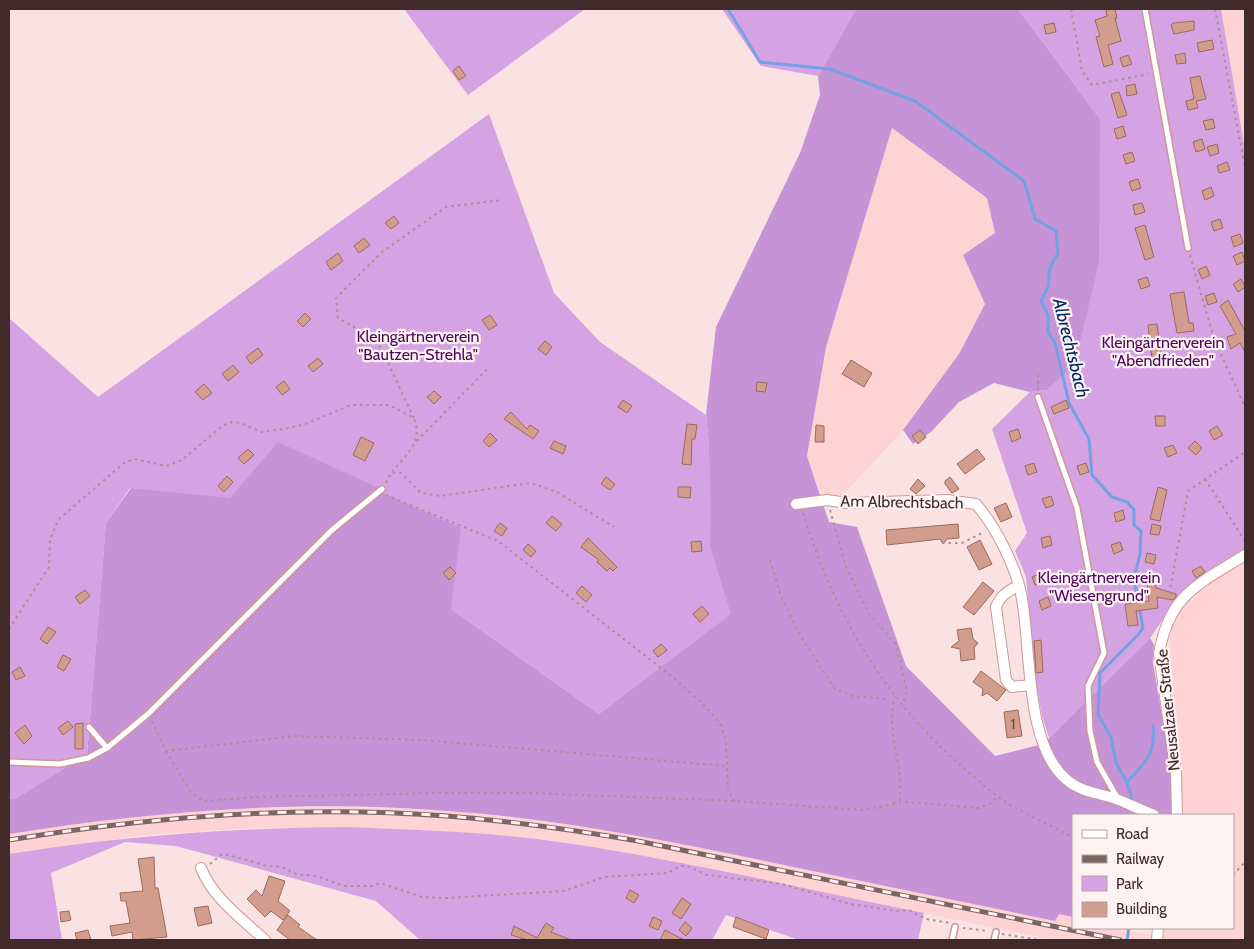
<svg xmlns="http://www.w3.org/2000/svg" width="1254" height="949" font-family="Cabin,sans-serif">
<style>
.built{fill:#fdd3d3}
.green{fill:#d5a3e4}
.forest{fill:#c793d7}
.lines{fill:none;stroke-linecap:round;stroke-linejoin:round}
.stream{stroke:#73a1e4;stroke-width:3}
.building{fill:#d29d8d;stroke:#9a695a}
.lane-casing{stroke:#cf9798;stroke-width:8}
.street-casing{stroke:#cf9798;stroke-width:12}
.path{stroke:#a89191;stroke-width:2;stroke-dasharray:2.5 4;stroke-linecap:butt}
.lane{stroke:#fff;stroke-width:5}
.street{stroke:#fff;stroke-width:10}
.rail-casing{stroke:#7c6565;stroke-width:5}
.rail{stroke:#fff2f2;stroke-width:3;stroke-dasharray:9;stroke-linecap:butt}
.labels{text-anchor:middle;dominant-baseline:central;stroke-width:4.5;stroke-linejoin:round;paint-order:stroke}
.number-label{font-size:14px;fill:#644743}
.park-label{font-size:16px;fill:#4b055b;stroke:#fff2f2}
.street-label{font-size:16px;fill:#402a2a;stroke:#fff2f2}
.water-label{font-size:18px;font-style:italic;fill:#002661;stroke:#fff2f2}
</style>
<rect width="100%" height="100%" fill="#fae2e2"/>
<path class="built" d="M1221 9H1245V150L1225 33Z
M892 127 987 198 995 233 963 255 985 303 959 354 903 430 843 495 822 497 807 456 826 347Z
M1245 560V940H1056L635 855 565 843 444 831 347 827 252 828 146 835 9 854V834L148 815 253 808 347 807 446 810 567 824 639 835 1054 921 1059 913 1073 917V928H1115L1164 938 1162 937 1164 928H1233V815H1183L1181 770 1171 716 1170 638 1172 626 1184 606 1197 592Z"/>
<path class="green" d="M404 9H585L468 95Z
M722 9H856L818 76 761 66Z
M1018 9H1221L1245 150V552L1175 602 1150 638 1049 738 1042 716 1036 683 1026 577 1015 551 1027 533 992 429 1030 392 1046 390 1100 119Z
M489 114 554 293 600 342 706 415 709 445 710 547 732 614 599 714 451 609 382 489 278 443 230 499 130 488 106 523 87 754 15 799H9V318L98 397Z
M347 827C420 830 493 832 566 843 686 861 805 889 924 913L918 940H799L726 915 712 940H420L376 901 176 846 125 842 51 873 62 940H9V854C123 836 231 828 347 827Z"/>
<path class="forest" d="M856 9H1018L1100 119 1099 263 1074 366 1046 390 1030 392 994 383 959 402 931 432 913 444 903 430 959 354 985 304 963 255 995 233 987 198 892 128 826 347 807 456 829 522 857 527 906 666 995 756 1043 744 1150 638 1154 645 1153 663 1172 773 1173 815H1073V917L1059 914 1055 921C963 902 871 883 779 864 669 841 560 819 448 811 302 799 153 811 9 834V799H15L87 754 106 523 131 488 230 498 278 442 382 489 385 494 461 528 451 609 599 714 731 614 710 547 709 445 706 415 716 327 800 153 820 95 818 76Z"/>
<g class="lines">
<path class="stream" d="M728 9 760 62 830 69 915 101 1024 181 1035 219 1056 231 1058 253 1050 267 1048 287 1041 301 1048 315V332L1055 343 1069 403 1089 439 1092 475 1112 497 1127 502 1134 510V525L1141 531 1140 554 1134 579 1143 628 1138 635 1100 673 1098 714 1111 737 1116 763 1127 782 1133 803
M1127 782C1145 763 1156 754 1153 726
M1127 940 1129 928"/>
</g>
<path class="building" d="M1115 9 1117 18H1115L1121 41 1108 45 1113 64 1104 67 1096 37 1100 36 1095 20 1107 16 1106 10Z
M1194 21V30L1174 34 1171 25 1173 23Z
M1054 23 1056 32 1046 34 1044 25Z
M1212 40 1214 49 1199 52 1197 43Z
M1185 53 1186 63 1177 64 1175 55Z
M1128 55 1132 64 1123 67 1120 58Z
M459 66 466 76 459 80 453 71Z
M1200 76 1206 99 1196 101 1198 108 1188 110 1186 101 1194 99 1190 78Z
M1135 84 1137 94 1127 96 1126 86Z
M1119 92 1127 115 1118 118 1111 94Z
M1213 119 1215 128 1206 130 1203 121Z
M1123 126 1126 136 1117 139 1114 129Z
M1202 139 1205 149 1196 152 1193 142Z
M1217 144 1219 153 1210 156 1207 147Z
M1132 152 1135 161 1126 164 1123 155Z
M1227 162 1230 170 1219 173 1217 166Z
M1138 179 1141 188 1132 191 1129 182Z
M1211 187 1214 196 1205 200 1202 191Z
M1142 203 1145 212 1135 215 1133 205Z
M394 216 399 223 391 229 385 223Z
M1220 219 1223 228 1214 231 1211 222Z
M1145 225 1154 257 1145 260 1135 228Z
M1240 234 1243 243 1234 247 1231 237Z
M364 238 370 245 359 253 354 246Z
M1242 252 1245 261 1237 265 1233 256Z
M338 253 343 261 331 270 326 262Z
M1206 266 1210 275 1202 279 1198 270Z
M1147 277 1150 286 1141 289 1138 280Z
M1241 279 1245 287 1238 292 1233 284Z
M1184 292 1189 323H1193L1194 331 1177 333 1170 294Z
M1214 293 1217 302 1208 305 1205 296Z
M1228 300 1245 331V352L1240 343 1231 349 1227 337 1236 334 1220 306Z
M305 313 311 319 303 327 297 321Z
M490 315 497 325 489 330 482 320Z
M1157 324 1161 357 1152 358 1148 325Z
M545 341 552 347 546 355 538 349Z
M258 348 263 355 251 364 246 357Z
M318 358 323 364 313 372 308 366Z
M851 360 872 373 864 387 842 374Z
M233 365 239 372 228 381 222 374Z
M284 381 290 389 282 395 276 387Z
M757 382 767 383 765 392 756 391Z
M204 384 212 393 203 400 195 392Z
M434 391 441 397 434 404 427 397Z
M623 400 632 406 627 413 618 407Z
M1066 400 1069 408 1054 414 1051 407Z
M511 412 527 429 530 425 539 431 533 439 504 419Z
M1155 416H1165V426H1156Z
M687 424 697 425 695 439H692L691 465 682 464Z
M816 425 824 426V442H815Z
M1217 426 1223 435 1214 440 1209 431Z
M1018 429 1021 438 1012 442 1009 432Z
M920 430 926 437 918 444 912 436Z
M490 433 497 440 489 447 483 441Z
M361 437 374 443 365 461 353 455Z
M554 441 566 446 563 454 550 448Z
M1195 441 1202 448 1196 455 1188 448Z
M1173 445 1177 453 1168 457 1164 448Z
M248 449 254 455 244 464 238 458Z
M977 449 985 459 965 474 957 464Z
M1034 463 1037 472 1028 475 1025 466Z
M1086 463 1089 472 1080 475 1077 466Z
M227 476 233 482 224 492 218 486Z
M606 477 615 484 610 490 601 484Z
M950 477 959 489 952 493 945 484V481Z
M918 479 925 486 916 494 910 489Z
M678 487H691L690 498 678 497Z
M1158 487 1167 490 1160 521 1150 519Z
M1051 496 1054 505 1046 508 1042 499Z
M1006 503 1012 517 1001 522 994 508Z
M1123 510 1125 519 1116 522 1114 513Z
M552 516 562 524 556 531 546 523Z
M500 523 507 528 502 536 494 531Z
M958 524 959 538 947 539 943 544 940 539 887 545 886 530Z
M1152 524 1161 526 1159 535 1150 534Z
M1050 536 1052 545 1043 548 1041 538Z
M588 538 617 567 613 571 610 568 607 571 597 562 599 560 581 547Z
M980 540 992 564 979 570 967 547Z
M701 541 702 551 692 552 691 542Z
M1120 542 1123 550 1114 554 1111 545Z
M528 544 536 551 531 557 523 550Z
M1147 553 1156 555 1154 564 1145 562Z
M1201 566 1205 572 1196 578 1192 571Z
M450 567 456 573 449 580 443 573Z
M1041 573 1044 582 1035 585 1032 577Z
M1154 580 1156 588 1176 594V597L1173 600 1157 597 1158 608 1136 611 1138 625 1128 626 1125 604 1149 601 1147 581Z
M983 582 994 591 974 615 963 607Z
M582 586 592 595 586 602 576 593Z
M85 590 90 596 80 604 75 597Z
M1048 597 1051 606 1042 610 1039 601Z
M702 606 709 614 700 622 693 614Z
M48 627 56 632 47 644 40 639Z
M971 628 973 639 978 643 974 648 975 659 961 661 960 649 951 647 959 641 957 630Z
M1041 640 1043 672 1036 673 1034 641Z
M661 644 667 650 658 657 653 651Z
M63 655 71 659 64 671 57 667Z
M20 667 25 676 16 680 12 672Z
M981 671 1006 690 997 701 987 693 982 696 983 689 973 682Z
M1018 710 1022 736 1007 738 1004 712Z
M68 721 73 727 63 735 58 728Z
M83 723V749H75V724Z
M25 725 32 736 24 744 15 733Z
M154 857 155 888H158L167 937 133 940 132 932 112 936 110 926 130 923 126 901H121L120 893 143 891 138 859Z
M269 876 285 881 278 901 290 911 283 920 271 911 265 917 247 899 256 890 262 896Z
M630 890 639 895 634 903 626 898Z
M682 898 691 904 681 919 672 913Z
M208 906 212 923 198 926 194 908Z
M69 911 71 920 61 922 60 912Z
M288 915 300 925 298 927 317 940H290L277 930Z
M653 917 662 921 658 930 649 926Z
M736 917 769 930 766 939 733 927Z
M685 922 692 928 686 936 679 930Z
M546 923 554 928 551 932 571 940H528L511 935 514 926 537 938Z
M88 930 91 940H77L75 933Z
M665 930 684 940H660Z"/>
<g class="lines">
<defs>
<path id="lane" d="M1145 9 1188 248
M1038 397 1077 508 1104 653 1088 686 1090 731 1097 762 1118 799
M89 727 107 748
M9 762 60 764 88 758 107 748 148 714 332 530 382 489
M952 940 955 927
M994 940 996 932"/>
<path id="street" d="M796 504 827 500 847 503 947 500 976 504C996 527 1017 568 1022 599 1031 649 1025 746 1067 780 1082 793 1101 793 1119 800 1131 805 1143 811 1154 815
M1019 585C1009 591 1000 595 996 607L1006 680 1012 687 1031 685
M1177 815 1176 773 1159 654C1169 594 1199 584 1245 555
M201 868C212 897 243 920 265 940
M1157 940 1158 928"/>
</defs>
<use href="#lane" class="lane-casing"/>
<use href="#street" class="street-casing"/>
<path class="path" d="M1071 9 1082 71 1092 85 1148 74
M1215 9 1245 167
M1190 255 1214 339 1245 407
M1038 390V375
M414 418 381 348 367 334 338 318 336 298 382 252 446 207 502 200
M417 441 487 369
M1205 479 1245 541
M386 483 391 473H401L421 493 440 496 531 483 557 492 614 527
M386 495 498 541 675 679 703 704 720 723 726 741 728 791 735 801
M830 510 846 567 869 614 896 644 907 692 902 705
M803 513C833 612 885 701 965 769 980 782 995 796 1012 806 1032 817 1053 827 1073 837
M943 542V543H962L984 532
M770 560 781 596 801 637 835 689 853 696 885 699
M1168 600 1188 491 1245 452
M9 629 49 567 50 540 58 520 124 463 134 459 166 466 182 460 222 426 231 422 241 423 261 432 283 429 303 425 351 405H389L414 418C423 444 407 453 391 473
M152 721 166 751 294 736 423 740 726 766
M166 751 192 794 203 801 256 797 437 793H531L735 801 862 810 907 802 979 808 990 804 998 796
M1245 793V800
M893 803 900 800C904 765 885 732 895 697
M210 864 222 854 228 855 268 866 282 867 296 874 316 876 344 886H373L380 883 422 897 446 898 564 891 604 877 668 873 680 866H687L707 875 782 884 850 904 897 911 909 910 926 919 950 923
M1233 875 1245 862
M963 928 988 931
M1002 934 1039 940"/>
<use href="#lane" class="lane"/>
<use href="#street" class="street"/>
<defs>
<path id="rail" d="M9 840C153 816 301 805 447 816 511 821 575 830 638 841L1120 940"/>
</defs>
<use href="#rail" class="rail-casing"/>
<use href="#rail" class="rail"/>
</g>
<g class="labels">
<g class="number-label">
<text x="1013" y="724">1</text>
</g>
<g class="park-label">
<text x="418" y="336">Kleingärtnerverein<tspan x="418" dy="18">"Bautzen-Strehla"</tspan></text>
<text x="1163" y="342">Kleingärtnerverein<tspan x="1163" dy="18">"Abendfrieden"</tspan></text>
<text x="1099" y="577">Kleingärtnerverein<tspan x="1099" dy="18">"Wiesengrund"</tspan></text>
</g>
<g class="street-label">
<text transform="translate(902 502) rotate(1)">Am Albrechtsbach</text>
<text transform="translate(1168 710) rotate(-96)">Neusalzaer Straße</text>
</g>
<g class="water-label">
<text transform="translate(1071 348) rotate(76)">Albrechtsbach</text>
</g>
</g>
<rect width="1254" height="949" fill="none" stroke="#402a2a" stroke-width="20"/>
<rect x="1072" y="814" width="162" height="115" fill="#fff2f2" stroke="#b3a2a2"/>
<rect x="1082" y="830" width="25" height="8" fill="#ffffff" stroke="#b3a2a2"/>
<text x="1116" y="839" font-size="15" fill="#402a2a">Road</text>
<rect x="1082" y="855" width="25" height="8" fill="#7c6565" stroke="#b3a2a2"/>
<text x="1116" y="864" font-size="15" fill="#402a2a">Railway</text>
<rect x="1082" y="876" width="25" height="15" fill="#d5a3e4" stroke="#b3a2a2"/>
<text x="1116" y="889" font-size="15" fill="#402a2a">Park</text>
<rect x="1082" y="902" width="25" height="15" fill="#d29d8d" stroke="#b3a2a2"/>
<text x="1116" y="914" font-size="15" fill="#402a2a">Building</text>
</svg>
